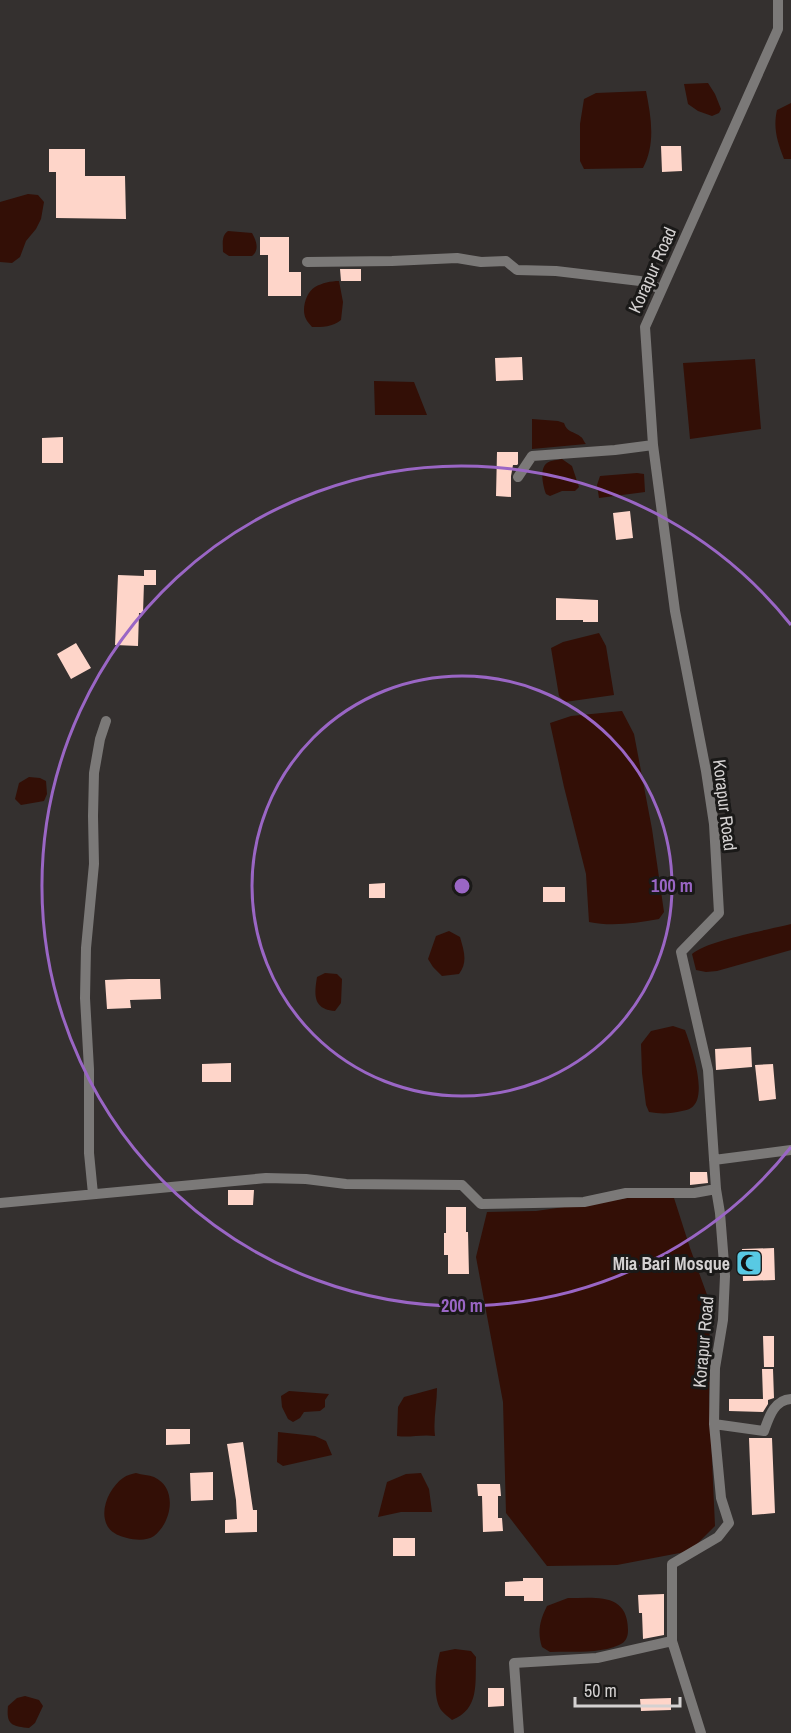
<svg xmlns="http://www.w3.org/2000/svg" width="791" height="1733" font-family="'Archivo Narrow',sans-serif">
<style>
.water{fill:#330f06}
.building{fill:#fed5c9}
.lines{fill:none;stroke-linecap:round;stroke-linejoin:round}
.street{stroke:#7b7978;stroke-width:10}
.ring{fill:none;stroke:#9a66c5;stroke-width:3}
.labels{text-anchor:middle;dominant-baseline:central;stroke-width:6;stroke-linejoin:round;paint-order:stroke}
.street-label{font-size:18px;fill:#d4d1d1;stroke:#1a1918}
.poi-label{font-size:18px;font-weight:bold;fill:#d4d1d1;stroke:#1a1918;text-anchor:end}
.centre{fill:#9a66c5;stroke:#1a1918;stroke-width:3}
.ring-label{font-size:18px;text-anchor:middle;font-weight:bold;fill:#9a66c5;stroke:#1a1918;stroke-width:6;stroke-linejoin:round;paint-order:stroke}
</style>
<rect width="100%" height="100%" fill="#34302f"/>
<path class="water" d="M708 83 715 94 721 109 719 113 712 116 698 111 688 104 684 84Z
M646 91C651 117 656 143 643 168L584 169 580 161V124L584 99 596 93Z
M791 103V159H784C777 141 773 128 777 110Z
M28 194 38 195 44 202 41 219 36 229 26 241 20 257 12 263 0 262V202Z
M228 231 252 233C256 240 260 250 252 256H229L223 252C223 244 221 236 228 231Z
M339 281 343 302 341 320C333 327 322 327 312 327 310 324 307 322 306 319 301 310 306 292 315 287 322 283 331 281 339 281Z
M755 359 761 429 690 439 683 363Z
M374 381 414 382 427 415H375Z
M532 419 558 421 564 423C567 433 574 431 581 437 583 438 584 442 586 444L532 449Z
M562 459 572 466 579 487 575 491H562L550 496 546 494C543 486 539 469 547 463 551 460 558 460 562 459Z
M637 473 644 474 645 492 599 498 597 485 600 476Z
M599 633 606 646 614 695 565 702 559 696 551 648 563 642Z
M622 711 634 734 652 829 664 912 659 919C635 923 613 927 589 922L586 874 564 787 550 723 571 716Z
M29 777 40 778 46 781 47 794 44 801 21 805 15 799 19 783Z
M791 924V950L717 971 706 972 696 970 692 954C708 940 768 930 791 924Z
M449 931 460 937C464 951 468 962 459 974L442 976 433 967 428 959 436 936Z
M325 973 337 974 342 979 341 1003 335 1011C313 1009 314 995 317 977Z
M673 1026 685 1030C691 1046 709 1097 691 1108 688 1110 685 1110 682 1111 670 1114 660 1114 649 1112L646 1105 642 1073 641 1044 651 1031Z
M628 1198H674L690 1248 710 1303 709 1397 715 1526 690 1551 617 1565 547 1566 506 1513 503 1402 476 1257 487 1212 536 1211Z
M437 1388C437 1404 433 1420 435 1436 421 1434 410 1438 397 1436L398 1407 404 1397Z
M289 1391 329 1394 325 1400V1407L320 1411 304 1412 300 1418 293 1422 288 1419 282 1407 281 1396Z
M278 1432 315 1436 326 1441 332 1455 283 1466 277 1462Z
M136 1473C142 1475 149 1475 154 1477 178 1488 172 1522 154 1536 147 1541 135 1540 127 1538 120 1536 113 1534 108 1527 98 1511 110 1487 123 1478 127 1475 132 1474 136 1473Z
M421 1473 429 1489 432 1512H401L378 1517 387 1482 406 1474Z
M568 1598C595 1598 628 1592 628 1630 628 1637 626 1642 619 1645 599 1654 572 1651 550 1652L542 1647C537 1632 540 1620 547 1606Z
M455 1649 471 1651 476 1657C475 1683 480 1709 452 1720 449 1717 444 1714 441 1710 432 1697 436 1667 440 1652Z
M25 1696 39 1700 43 1706 35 1723 29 1728C12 1726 6 1725 8 1706L17 1698Z"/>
<path class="building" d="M661 146H681L682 171 662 172Z
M49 149H85V176H125L126 219 56 218V172H49Z
M260 237H289V272H301V296H268V255H260Z
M340 269H361V281H341Z
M522 357 523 380 496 381 495 358Z
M63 437V463H42V438Z
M497 452H518V464L517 465H513L511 476V497L496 496Z
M630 511 633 538 616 540 613 513Z
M144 570H156V585H144V583L143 613H139L138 646 115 645 118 575 144 576Z
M556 598 598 600V622H583V620H556Z
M76 643 91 668 71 679 57 654Z
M385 883V898H369V884Z
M543 887H565V902H543Z
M129 979H160L161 999 130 1000 131 1008 107 1009 105 980Z
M751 1047 752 1067 716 1070 715 1049Z
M231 1063V1082H202V1064Z
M773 1064 776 1099 759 1101 755 1065Z
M690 1172H707L708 1183 690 1185Z
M228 1190H254L253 1205H228Z
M446 1207H466V1232H468L469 1274H448V1255H444V1233H446Z
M774 1248 775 1280 743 1281 742 1249Z
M763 1336H774V1367H764Z
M762 1369H773L774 1398 768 1400V1404L763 1412 729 1411V1399H763Z
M166 1429H190V1444L166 1445Z
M749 1438H772L775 1513 752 1515Z
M243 1442 253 1510H257V1532L225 1533V1520L237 1519 236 1500 227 1444Z
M213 1472V1500L191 1501 190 1473Z
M477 1484H500L501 1496H498V1518H502L503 1531 483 1532 482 1496H478Z
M393 1538H415V1556H393Z
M523 1578H543V1601H524V1596H505V1582L523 1581Z
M664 1594V1635L643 1639 642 1613H639L638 1595Z
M488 1688H504V1706L488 1707Z
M671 1698V1710L641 1711 640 1699Z"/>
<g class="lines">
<path class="street" d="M307 262 392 261 457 258 481 262 506 261 517 270 556 271 640 281 661 289
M518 477 532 456 615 450 653 445
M714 1160 791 1150
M93 1194 89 1153V1069L85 998 86 948 94 864 93 816 94 773 100 739 106 721
M0 1203 266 1178 306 1179 346 1184 462 1185 481 1204 584 1202 626 1193H694L716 1189
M714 1424 764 1431C769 1417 774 1400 791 1399
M519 1733 514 1663 597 1658 672 1641
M701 1733 672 1641V1564L718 1537 729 1523 721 1498 714 1424 715 1368 723 1320 725 1276 720 1213 716 1189 708 1070 681 952 719 913 714 824 706 771 675 611 653 445 645 327 778 29V0"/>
</g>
<g class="ring">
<circle cx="462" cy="886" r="210"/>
<path d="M791 1147A420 420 0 1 1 791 625"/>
</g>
<defs>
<symbol id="mosque-square" viewBox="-11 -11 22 22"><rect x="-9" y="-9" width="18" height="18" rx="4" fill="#58c9e3" stroke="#1a1918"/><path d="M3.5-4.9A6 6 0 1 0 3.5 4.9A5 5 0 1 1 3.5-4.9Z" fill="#111"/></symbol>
</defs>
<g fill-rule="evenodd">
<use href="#mosque-square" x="734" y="1248" width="30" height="30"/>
</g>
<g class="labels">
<g class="street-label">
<text transform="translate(652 270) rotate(-66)">Korapur Road</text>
<text transform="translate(725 805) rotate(83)">Korapur Road</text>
<text transform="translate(703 1342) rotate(-85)">Korapur Road</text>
</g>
<g class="poi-label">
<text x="730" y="1263">Mia Bari Mosque</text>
</g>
</g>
<circle cx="462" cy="886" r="9" class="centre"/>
<g class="ring-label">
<text x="672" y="892">100 m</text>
<text x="462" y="1312">200 m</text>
</g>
<path d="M575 1697v9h105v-9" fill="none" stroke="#d4d1d1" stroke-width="3"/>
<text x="584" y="1697" font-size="18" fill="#d4d1d1" stroke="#1a1918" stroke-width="4.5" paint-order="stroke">50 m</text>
</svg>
